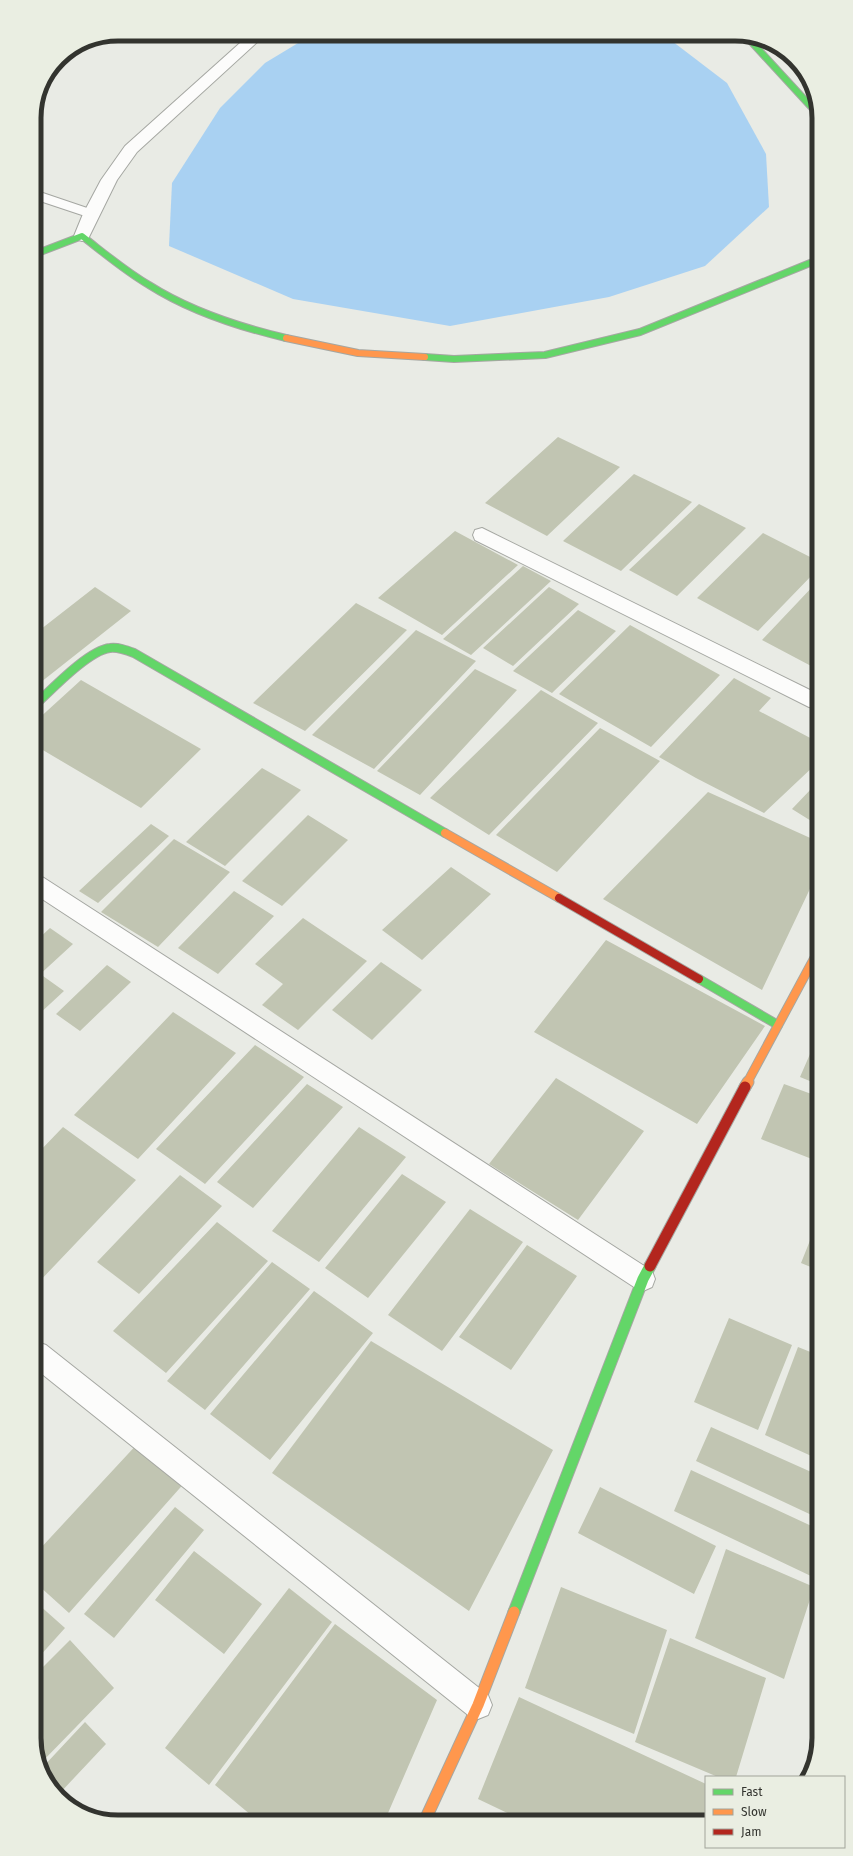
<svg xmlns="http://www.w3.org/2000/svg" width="853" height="1856" font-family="'Fira Sans',sans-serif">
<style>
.water{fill:#a9d1f2}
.building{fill:#c1c5b2}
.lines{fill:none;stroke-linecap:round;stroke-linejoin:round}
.lane-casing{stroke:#a5a7a2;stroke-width:2}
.street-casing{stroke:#a5a7a2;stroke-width:2}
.fast-far2-casing{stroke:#a5a7a2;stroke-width:8}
.fast-far1-casing{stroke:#a5a7a2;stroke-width:10}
.fast-casing{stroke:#a5a7a2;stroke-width:13}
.slow-far2-casing{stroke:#a5a7a2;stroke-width:8}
.slow-far1-casing{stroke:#a5a7a2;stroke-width:10}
.slow-casing{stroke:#a5a7a2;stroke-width:13}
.jam-far1-casing{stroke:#a5a7a2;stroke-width:10}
.jam-casing{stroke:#a5a7a2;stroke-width:13}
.lane{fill:#fcfcfb;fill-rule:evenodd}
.street{fill:#fcfcfb;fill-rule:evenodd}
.fast-far2{stroke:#63d668;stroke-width:6}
.fast-far1{stroke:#63d668;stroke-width:8}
.fast{stroke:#63d668;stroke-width:11}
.slow-far2{stroke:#ff974d;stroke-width:6}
.slow-far1{stroke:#ff974d;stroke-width:8}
.slow{stroke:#ff974d;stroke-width:11}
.jam-far1{stroke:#b3261e;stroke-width:8}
.jam{stroke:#b3261e;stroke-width:11}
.rim{fill:none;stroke:#33342f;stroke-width:5}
</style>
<rect width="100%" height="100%" fill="#e9ebe5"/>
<path class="water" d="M313 34H658L668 38 727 83 766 154 769 207 705 266 609 297 450 326 293 299 169 246 172 183 220 108 265 63Z"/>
<path class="building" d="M558 437 620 467 547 536 485 503Z
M634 474 692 502 621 571 563 541Z
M699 504 746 528 677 596 629 570Z
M455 531 518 565 442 635 378 598Z
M763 533 816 560V571L758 631 697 598Z
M523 566 551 581 471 655 443 639Z
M816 583V664L813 667 762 640Z
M95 587 131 611 36 686V633Z
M549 587 579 604 513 666 483 648Z
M356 603 407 630 305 731 253 703Z
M578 610 616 631 552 693 513 671Z
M630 625 720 675 651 747 559 694Z
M416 630 476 661 374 769 312 735Z
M475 669 517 690 420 795 377 771Z
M734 678 771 698 759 711 816 741V764L764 813 696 778 659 757Z
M81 680 201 749 141 808 36 746V721Z
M541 690 598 723 489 835 430 798Z
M600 728 660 761 557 872 496 835Z
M262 768 301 790 225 866 186 842Z
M812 788 816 791V824L792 809Z
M708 792 817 841V874L762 990 603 899Z
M308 815 348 840 282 906 242 881Z
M151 824 169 836 98 903 79 891Z
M174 839 230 872 158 947 101 912Z
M451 867 491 894 422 960 382 930Z
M234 891 274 916 218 974 178 948Z
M303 918 367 961 298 1030 262 1005 283 984 255 964Z
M50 928 73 944 36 978V941Z
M606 940 765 1026 697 1124 534 1032Z
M381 962 422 990 372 1040 332 1010Z
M107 965 131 982 80 1031 56 1014Z
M43 976 64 991 37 1016 36 982Z
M173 1012 236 1053 138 1159 74 1115Z
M817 1038V1084L800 1077Z
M255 1045 304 1077 205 1184 156 1149Z
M556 1078 644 1131 578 1220 489 1164Z
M307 1084 343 1107 253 1208 217 1182Z
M784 1084 817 1096V1161L761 1139Z
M63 1127 136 1180 37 1284V1154Z
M359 1127 406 1157 319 1262 272 1231Z
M402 1174 446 1202 368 1298 325 1268Z
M180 1175 222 1206 139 1294 97 1262Z
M470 1209 523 1242 442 1351 388 1315Z
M217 1222 268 1261 166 1373 113 1331Z
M817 1223H818V1270L801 1263Z
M527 1245 577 1276 511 1370 459 1337Z
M272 1262 310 1289 205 1410 167 1381Z
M314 1291 373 1333 270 1460 210 1414Z
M729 1318 792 1345 758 1430 694 1402Z
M371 1341 553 1450 469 1611 272 1473Z
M798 1347 818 1355V1459L765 1435Z
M711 1427 818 1475V1518L696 1461Z
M140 1441 187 1480 69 1613 38 1585V1551Z
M691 1470 818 1529 819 1564 813 1577 674 1511Z
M600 1487 716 1546 694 1594 578 1533Z
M175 1507 204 1530 114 1638 84 1614Z
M726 1549 814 1587 784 1679 695 1638Z
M194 1551 262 1604 224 1654 155 1600Z
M561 1587 667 1630 634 1734 525 1688Z
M289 1588 332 1622 209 1785 165 1748Z
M38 1604 65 1628 38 1658Z
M335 1624 437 1700 385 1820 258 1821 215 1785Z
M670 1638 766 1678 736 1777H718L635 1742Z
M70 1640 114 1688 39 1765 38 1672Z
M519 1697 706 1784V1818L520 1819 478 1799Z
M85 1722 106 1744 59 1794 41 1769Z"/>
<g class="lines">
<defs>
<path id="lane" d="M34 190 96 211 98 214 96 217 91 218 34 199Z"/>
<path id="street" d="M250 34H266L137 152 117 180 88 239 82 241 76 239 74 236 83 214 101 180 125 146Z
M482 528 816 693V709L809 707 475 540 473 535 475 530Z
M36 875 44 878 652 1271 655 1279 652 1287 643 1291 634 1287 36 895Z
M37 1342 46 1345 488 1695 492 1705 488 1715 478 1719 468 1715 37 1370Z"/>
<path id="fast-far2" d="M747 37 815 111
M35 254 82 236C104 253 125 271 149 285 190 311 239 327 286 338
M425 357 454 359 545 355 640 332 815 261"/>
<path id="fast-far1" d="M36 704C52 689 89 650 110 648 118 647 126 650 134 653L445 833
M699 979 778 1025"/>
<path id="fast" d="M514 1612 643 1279 650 1266"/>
<path id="slow-far2" d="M286 338 358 353 425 357"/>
<path id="slow-far1" d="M445 833 559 898
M747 1083 817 953"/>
<path id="slow" d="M745 1087 748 1082
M425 1820 478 1705 514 1612"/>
<path id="jam-far1" d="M559 898 699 979"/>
<path id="jam" d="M650 1266 745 1087"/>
</defs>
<use href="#lane" class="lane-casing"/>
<use href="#street" class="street-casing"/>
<use href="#fast-far2" class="fast-far2-casing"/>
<use href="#fast-far1" class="fast-far1-casing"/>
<use href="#fast" class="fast-casing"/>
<use href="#slow-far2" class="slow-far2-casing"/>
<use href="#slow-far1" class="slow-far1-casing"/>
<use href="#slow" class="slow-casing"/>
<use href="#jam-far1" class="jam-far1-casing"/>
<use href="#jam" class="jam-casing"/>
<use href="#lane" class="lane"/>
<use href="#street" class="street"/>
<use href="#fast-far2" class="fast-far2"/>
<use href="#fast-far1" class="fast-far1"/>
<use href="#fast" class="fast"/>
<use href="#slow-far2" class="slow-far2"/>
<use href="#slow-far1" class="slow-far1"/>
<use href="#slow" class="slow"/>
<use href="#jam-far1" class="jam-far1"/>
<use href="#jam" class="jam"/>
</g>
<path d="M0 0H853V1856H0ZM118 41H735A77 77 0 0 1 812 118V1738A77 77 0 0 1 735 1815H118A77 77 0 0 1 41 1738V118A77 77 0 0 1 118 41Z" fill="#eaeee2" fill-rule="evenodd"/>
<path class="rim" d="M118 41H735A77 77 0 0 1 812 118V1738A77 77 0 0 1 735 1815H118A77 77 0 0 1 41 1738V118A77 77 0 0 1 118 41Z"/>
<rect x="705" y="1776" width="140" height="72" fill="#eaeee2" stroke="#a1a49a"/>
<rect x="713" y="1789" width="20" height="6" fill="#63d668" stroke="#a1a49a"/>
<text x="741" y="1796" font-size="12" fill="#33342f">Fast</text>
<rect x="713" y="1809" width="20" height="6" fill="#ff974d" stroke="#a1a49a"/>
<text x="741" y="1816" font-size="12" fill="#33342f">Slow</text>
<rect x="713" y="1829" width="20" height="6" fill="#b3261e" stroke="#a1a49a"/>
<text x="741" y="1836" font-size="12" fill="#33342f">Jam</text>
</svg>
